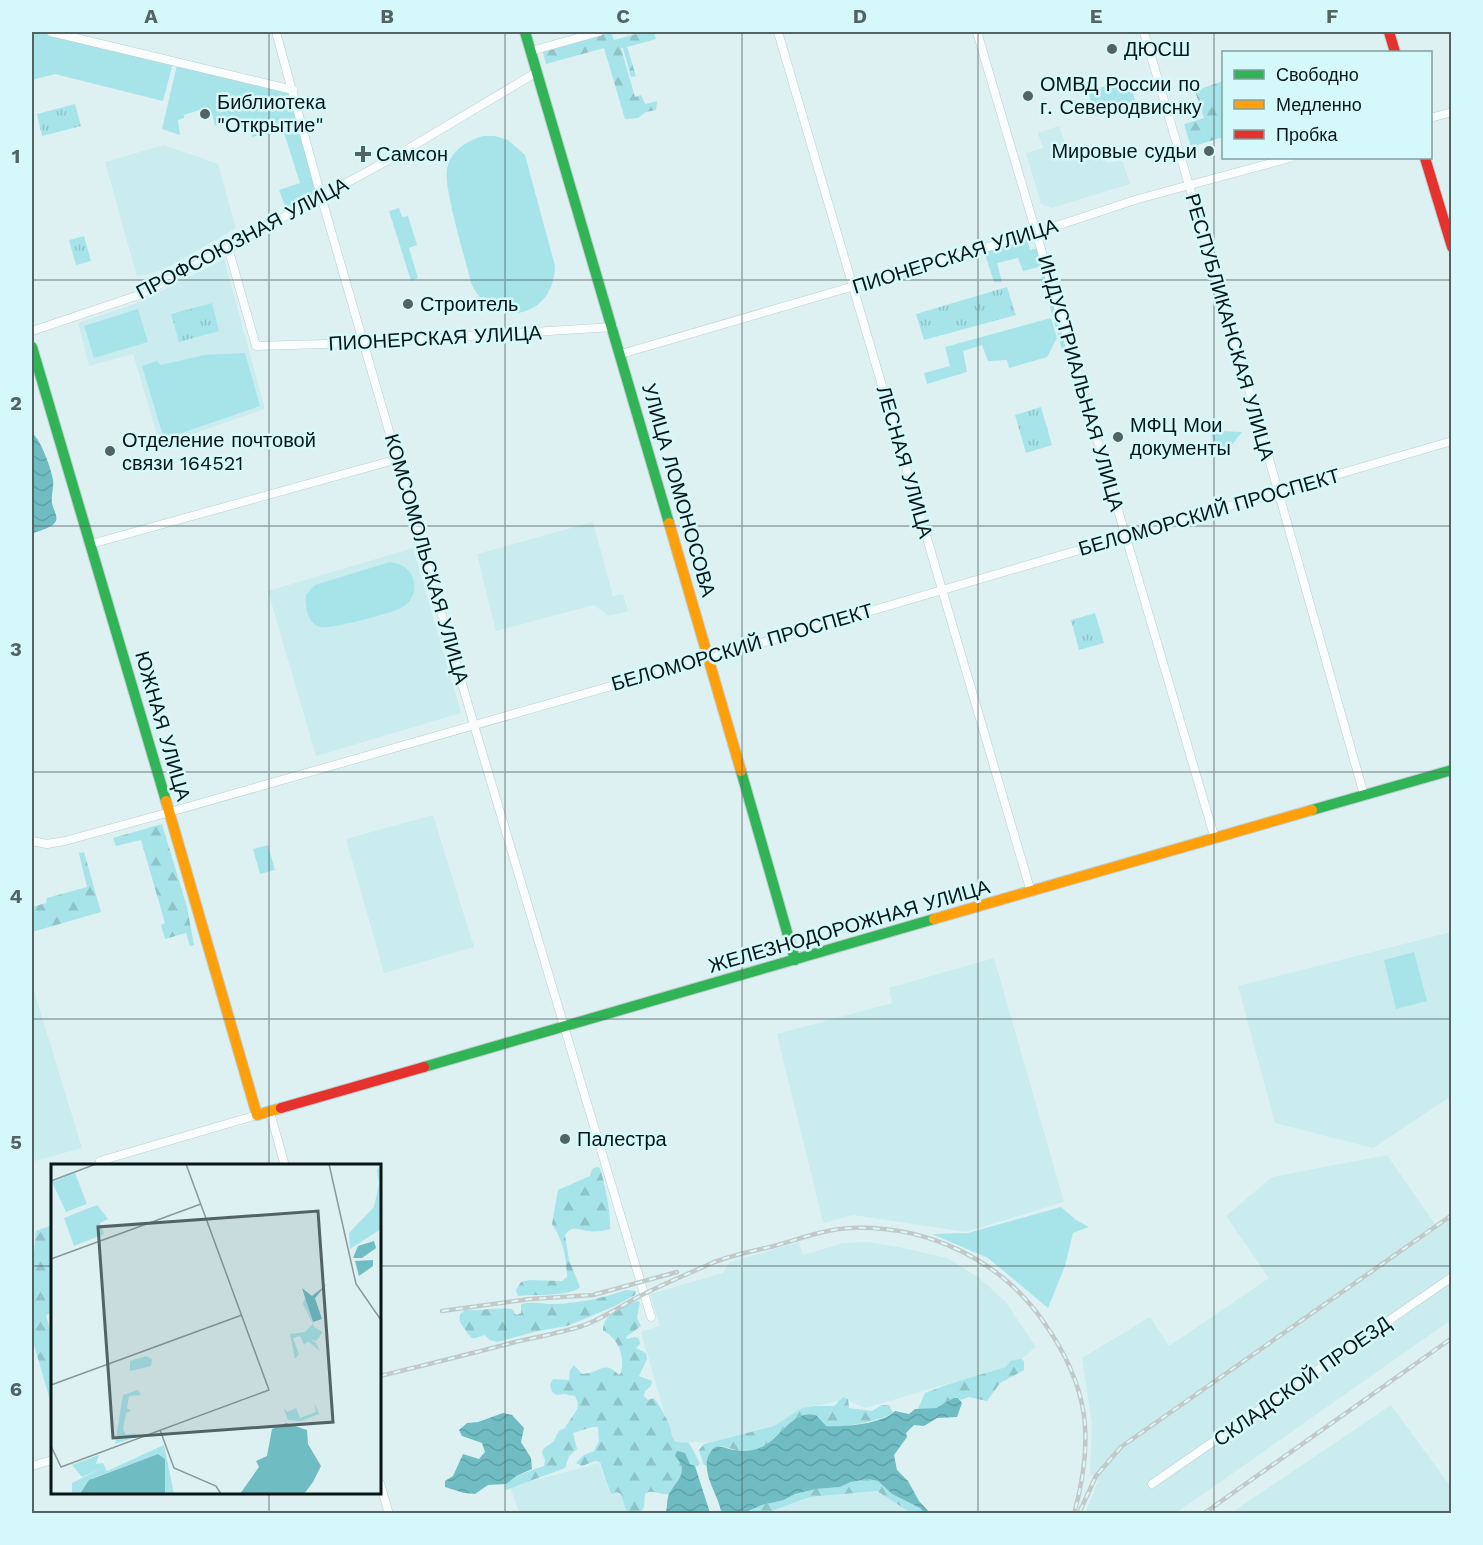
<svg xmlns="http://www.w3.org/2000/svg" width="1483" height="1545" font-family="'Work Sans',sans-serif">
<style>
.built{fill:#caecef}
.grass{fill:#a6e4e9}
.forest{fill:url(#forest-firs)}
.park{fill:url(#park-tufts)}
.water{fill:url(#water-waves)}
.lines{fill:none;stroke-linecap:round;stroke-linejoin:round}
.street-casing{stroke:#becdce;stroke-width:9}
.fast-casing{stroke:#becdce;stroke-width:12}
.slow-casing{stroke:#becdce;stroke-width:12}
.jam-casing{stroke:#becdce;stroke-width:12}
.street{stroke:#fafdfd;stroke-width:8}
.fast{stroke:#30b455;stroke-width:10}
.slow{stroke:#ff9f0a;stroke-width:10}
.jam{stroke:#e5322d;stroke-width:10}
.rail-casing{stroke:#c3c8c8;stroke-width:4.5}
.rail{stroke:#d5f9fb;stroke-width:2;stroke-dasharray:7;stroke-linecap:butt}
.grid{fill:none;stroke:#536364;stroke-width:1.5;stroke-opacity:0.55}
.poi-dot{fill:#536364;stroke:#d5f9fb;stroke-width:2}
.labels{text-anchor:middle;dominant-baseline:central;stroke-width:5;stroke-linejoin:round;paint-order:stroke}
.poi-label{font-size:20px;fill:#091617;stroke:#d5f9fb;text-anchor:start}
.street-label{font-size:20px;fill:#091617;stroke:#d5f9fb}
.inset-road{fill:none;stroke:#88999b;stroke-width:1.5}
.view{fill:#536364;fill-opacity:0.15;stroke:#536364;stroke-width:3}
.inset-edge{fill:none;stroke:#091617;stroke-width:3}
.neatline{fill:none;stroke:#536364;stroke-width:2}
.grid-label{font-size:20px;text-anchor:middle;font-weight:bold;fill:#536364}
</style>
<defs>
<pattern id="forest-firs" width="22" height="20" patternUnits="userSpaceOnUse" patternTransform="scale(1.5)"><rect width="22" height="20" fill="#a6e4e9"/><path d="M5 1l3.5 6h-7zM16 11l3.5 6h-7z" fill="#8ec3c7"/></pattern>
<pattern id="park-tufts" width="24" height="20" patternUnits="userSpaceOnUse" patternTransform="scale(1.5)"><rect width="24" height="20" fill="#a6e4e9"/><path d="M3 7l-1-3M5 7V3M7 7l1-3M15 17l-1-3M17 17v-4M19 17l1-3" fill="none" stroke="#8ec3c7"/></pattern>
<pattern id="water-waves" width="16" height="10" patternUnits="userSpaceOnUse" patternTransform="scale(1.5)"><rect width="16" height="10" fill="#6fbdc3"/><path d="M0 5q4-4 8 0t8 0" fill="none" stroke="#5fa2a7"/></pattern>
</defs>
<rect width="100%" height="100%" fill="#ddf1f3"/>
<path class="built" d="M1059 126 1069 155 1101 145 1108 163 1119 160 1123 162 1130 184 1052 208 1041 204 1026 153 1043 148 1038 133Z
M164 145 218 164 236 228 165 269 137 277 105 162Z
M224 259 265 409 160 445 133 354 89 366 78 323 137 303Z
M593 522 613 596 623 594 628 611 609 616 594 605 496 631 477 554Z
M413 548 461 713 316 756 268 591Z
M433 815 474 947 384 973 346 839Z
M1451 932V1096L1373 1148 1275 1123 1238 986Z
M994 958 1064 1202 966 1232 853 1215 823 1223 777 1034 892 1003 889 988Z
M32 984 82 1148 35 1161 32 1149Z
M1387 1155 1435 1224 1451 1213V1320L1176 1513H1085L1098 1481 1090 1473 1092 1424 1082 1358 1150 1317 1169 1346 1269 1278 1226 1216 1272 1177Z
M799 1242 803 1255 843 1243 867 1242 899 1247 947 1258 978 1277 1005 1301 1036 1347 1006 1372 960 1386 957 1381 866 1408 845 1400 802 1408 774 1426 711 1442 673 1443 641 1332 660 1326 650 1294 723 1273 730 1262Z
M1391 1405 1451 1487V1513H1231Z
M599 1463 610 1493 620 1488 629 1513H519L510 1487Z
M877 1491 911 1513 767 1514 810 1497Z"/>
<path class="grass" d="M32 32H40L173 63 163 101 55 74 32 80Z
M177 65 291 92 319 194 288 214 279 190 300 183 283 130 267 135 265 133 252 137 248 119 239 120 236 117 215 126 212 113 199 110 184 115V118L178 120 180 135 162 129Z
M1129 80 1136 104 1095 116 1088 91Z
M483 136H495L508 140 525 155 555 266C554 319 493 331 471 283 466 260 443 187 447 169 451 150 467 141 483 136Z
M399 208 402 217 408 216 417 245 409 248 418 278 411 281 389 211Z
M1027 239 1030 250 1038 248 1068 352 1063 354 1039 267 1023 271 1018 258 997 263 1002 282H994L984 251Z
M138 309 148 342 94 358 84 326Z
M1051 318 1057 338 1047 357 1009 368 1007 360 988 361 982 345 963 351 967 372 927 384 924 373 950 366 945 347Z
M245 353 260 406 164 439 142 366 157 361 161 365 204 355Z
M1220 431 1242 432 1224 455 1218 458 1211 433Z
M390 562C394 563 400 564 403 566 419 576 418 600 401 608 391 613 329 630 320 627 307 623 305 607 306 595L315 585Z
M268 845 275 870 260 874 253 849Z
M1414 952 1427 1001 1396 1009 1384 960Z
M1061 1207 1076 1220 1089 1227 1073 1233 1065 1266 1048 1308 988 1258 932 1234 968 1233Z"/>
<path class="forest" d="M605 32H611L614 40 643 32H654L656 39 627 47 636 76 631 77 623 48H621L635 97 641 95 645 104 657 101 656 110 646 112 638 118 625 119 604 48 546 64 542 49Z
M1223 81V137L1191 147 1184 124 1204 118 1195 91Z
M162 824 187 907 194 945 190 946 186 933 165 939 161 925 165 923 141 840 116 846 113 838Z
M84 852 101 912 32 932V907L46 903 47 898 87 887 79 853Z
M597 1167 600 1168C605 1184 611 1213 610 1229 604 1231 595 1232 588 1231 578 1229 572 1225 565 1235L569 1260 580 1287C571 1297 533 1294 518 1296L516 1290 521 1282 530 1280 562 1281 567 1277C566 1255 564 1243 552 1224L558 1190 590 1176 592 1169Z
M52 1225V1313L46 1315 52 1338V1407L32 1338V1277L36 1231Z
M626 1290 636 1291 635 1295 615 1306 567 1326 538 1331 497 1342 490 1340 485 1335C470 1340 473 1340 464 1328 460 1322 459 1322 460 1314L465 1310C481 1311 498 1307 512 1309L516 1315 521 1313V1304C533 1301 543 1304 555 1304 580 1303 603 1298 626 1290Z
M637 1301 640 1302 637 1318 641 1326 626 1337 627 1339 636 1337 639 1339 640 1344 636 1348 646 1353 647 1359 639 1376 652 1381 651 1386 645 1391 644 1396 648 1400 654 1398C657 1401 669 1422 670 1427 671 1430 672 1439 675 1441 677 1443 685 1442 689 1443L700 1463 698 1466H693L689 1462 677 1458 680 1461 683 1472 670 1494C661 1496 652 1488 645 1494L644 1507 641 1512 627 1513 621 1494 617 1492 612 1494 610 1492 600 1462 595 1461 582 1466 576 1463 584 1455 594 1451 599 1441 598 1427H592L573 1433 577 1449 569 1456 565 1468 506 1490 505 1486 509 1480 516 1476 544 1466 545 1460 542 1453 543 1449 553 1442 559 1431 565 1428C567 1424 579 1408 578 1406 578 1402 576 1399 575 1396L564 1394 556 1395 552 1392 550 1385 553 1379 569 1380 570 1370 574 1365 582 1374C601 1374 602 1359 619 1375L621 1373C625 1357 619 1338 603 1331 602 1314 623 1306 637 1301Z
M1021 1359 1024 1361V1370L1000 1383 987 1401 969 1397 961 1400 958 1398C945 1404 932 1412 918 1409L925 1393 949 1384 1006 1367 1010 1361Z
M843 1397 848 1399 849 1408 872 1411 882 1405H889L893 1413C884 1420 836 1430 825 1426 821 1425 819 1419 816 1415 790 1408 776 1447 753 1451 741 1453 731 1448 720 1446L710 1453 707 1466 703 1464 699 1450 704 1444 774 1426 802 1408 814 1406H834Z
M867 1479 878 1481 892 1494 920 1508 924 1513H911L877 1491 810 1497 767 1513 744 1514 762 1505 784 1500 795 1494 816 1489 840 1487 851 1482Z"/>
<path class="park" d="M75 104 81 126 42 136 37 114Z
M84 236 91 261 76 265 69 240Z
M1007 287 1016 315 924 340 916 314Z
M212 303 219 331 179 342 171 314Z
M1041 407 1052 445 1026 453 1015 415Z
M1095 613 1104 643 1079 650 1071 620Z"/>
<path class="water" d="M32 433C41 440 51 468 53 480 54 487 51 495 52 503 53 509 58 516 56 521 52 529 39 530 32 534Z
M954 1398H958L962 1403 957 1417 937 1418 924 1426 914 1425 906 1433 907 1437 894 1455 897 1470 908 1481 919 1501 930 1513H924L920 1508 892 1494 878 1481 867 1479 851 1482 840 1487 816 1489 795 1494 784 1500 762 1505 744 1513H723L721 1511C718 1494 699 1470 710 1453 716 1441 725 1449 734 1450 744 1452 753 1451 762 1447 780 1439 792 1409 816 1415L826 1426C844 1427 883 1424 895 1411L909 1414 915 1409 936 1408Z
M503 1413 512 1415 524 1428 521 1442 531 1458 532 1469 516 1476 506 1484 488 1485 475 1494 464 1493 445 1487V1481L453 1476 463 1454 479 1459 485 1452 482 1443 462 1436 459 1430 467 1423 478 1422Z
M677 1451 685 1453 690 1464 695 1466 710 1513H666C667 1508 667 1498 669 1494 677 1480 690 1472 675 1456Z"/>
<g class="lines">
<defs>
<path id="street" d="M51 32 293 90
M276 32 321 196 474 725 651 1317
M778 32 1031 892
M977 32 1215 839
M1144 32 1260 427 1364 795
M531 51 599 32
M1430 118 1452 112
M229 251 256 346 358 343 613 327
M32 331 142 294 396 156 537 72
M621 354 1029 235 1138 199 1290 158
M91 544 398 459
M32 841 47 844 65 841 170 812 720 655 1452 441
M270 1112 285 1166
M100 1161 257 1115
M32 1466 52 1460
M380 1483 389 1514
M1152 1484 1452 1277"/>
<path id="fast" d="M525 32 669 523
M32 347 166 801
M741 771 795 960
M1312 810 1452 770
M424 1067 934 919"/>
<path id="slow" d="M669 523 741 771
M166 801 257 1115 281 1108
M934 919 1312 810"/>
<path id="jam" d="M1389 32 1395 52
M1425 158 1452 247
M281 1108 424 1067"/>
</defs>
<use href="#street" class="street-casing"/>
<use href="#fast" class="fast-casing"/>
<use href="#slow" class="slow-casing"/>
<use href="#jam" class="jam-casing"/>
<use href="#street" class="street"/>
<use href="#fast" class="fast"/>
<use href="#slow" class="slow"/>
<use href="#jam" class="jam"/>
<defs>
<path id="rail" d="M442 1311 530 1299 593 1295 677 1272
M380 1376C425 1365 470 1354 515 1342 537 1337 560 1333 582 1326 602 1319 621 1306 640 1296 663 1284 688 1274 712 1263 731 1255 754 1251 774 1246 799 1239 825 1229 851 1228 926 1225 1000 1259 1043 1321 1089 1386 1095 1437 1074 1514
M1080 1511 1096 1476 1121 1447 1452 1215
M1203 1514 1452 1338"/>
</defs>
<use href="#rail" class="rail-casing"/>
<use href="#rail" class="rail"/>
</g>
<path class="grid" d="M269 32V1166M505 32V1514M742 32V1514M978 32V1514M1214 32V1514M32 280H1452M32 526H1452M32 772H1452M32 1019H1452M32 1266H52M380 1266H1452M269 1492V1514"/>
<g class="poi-dot">
<circle cx="1112" cy="49" r="6"/>
<circle cx="1028" cy="96" r="6"/>
<circle cx="205" cy="114" r="6"/>
<circle cx="1209" cy="151" r="6"/>
<path d="M360 145h6v6h6v6h-6v6h-6v-6h-6v-6h6z"/>
<circle cx="408" cy="304" r="6"/>
<circle cx="1118" cy="437" r="6"/>
<circle cx="110" cy="451" r="6"/>
<circle cx="565" cy="1139" r="6"/>
</g>
<g class="labels">
<g class="poi-label">
<text x="1124" y="49">ДЮСШ</text>
<text x="1040" y="84">ОМВД России по<tspan x="1040" dy="23">г. Северодвиснку</tspan></text>
<text x="217" y="102">Библиотека<tspan x="217" dy="23">"Открытие"</tspan></text>
<text x="1197" y="151" text-anchor="end">Мировые судьи</text>
<text x="376" y="154">Самсон</text>
<text x="420" y="304">Строитель</text>
<text x="1130" y="425">МФЦ Мои<tspan x="1130" dy="23">документы</tspan></text>
<text x="122" y="440">Отделение почтовой<tspan x="122" dy="23">связи 164521</tspan></text>
<text x="577" y="1139">Палестра</text>
</g>
<g class="street-label">
<text transform="translate(242 238) rotate(-28)">ПРОФСОЮЗНАЯ УЛИЦА</text>
<text transform="translate(955 256) rotate(-17)">ПИОНЕРСКАЯ УЛИЦА</text>
<text transform="translate(1230 327) rotate(74)">РЕСПУБЛИКАНСКАЯ УЛИЦА</text>
<text transform="translate(435 338) rotate(-3)">ПИОНЕРСКАЯ УЛИЦА</text>
<text transform="translate(1081 383) rotate(74)">ИНДУСТРИАЛЬНАЯ УЛИЦА</text>
<text transform="translate(905 462) rotate(74)">ЛЕСНАЯ УЛИЦА</text>
<text transform="translate(679 490) rotate(74)">УЛИЦА ЛОМОНОСОВА</text>
<text transform="translate(1209 512) rotate(-16)">БЕЛОМОРСКИЙ ПРОСПЕКТ</text>
<text transform="translate(427 559) rotate(74)">КОМСОМОЛЬСКАЯ УЛИЦА</text>
<text transform="translate(742 647) rotate(-16)">БЕЛОМОРСКИЙ ПРОСПЕКТ</text>
<text transform="translate(163 726) rotate(74)">ЮЖНАЯ УЛИЦА</text>
<text transform="translate(849 926) rotate(-16)">ЖЕЛЕЗНОДОРОЖНАЯ УЛИЦА</text>
<text transform="translate(1302 1381) rotate(-35)">СКЛАДСКОЙ ПРОЕЗД</text>
</g>
</g>
<g transform="translate(51 1164)">
<rect width="330" height="330" fill="#ddf1f3"/>
<path d="M24 9 36 40 15 48 1 18ZM95 192 101 195 100 202 79 207V197ZM87 226 90 231 78 232 76 244 80 247 75 249 72 265 75 271 84 269 85 273 64 280 72 231ZM113 281 123 330H114V295L107 290 42 314 29 330H21V319L51 304 31 313 21 301 48 291 45 300 52 299 56 307Z" fill="#a6e4e9"/>
<path d="M254 133 263 163 272 168 265 177 259 175 265 179 269 187 257 177 253 181 249 172 242 174 248 190 244 195 239 170 254 168 262 160 252 140ZM263 238 268 250 250 257 237 256 232 243 236 248 245 244 249 254 265 248Z" fill="#a6e4e9"/>
<path d="M330 1V65L299 85 298 69 323 43 328 20 326 6Z" fill="#a6e4e9"/>
<path d="M46 41 57 55 49 59 53 70 23 82 13 54Z" fill="#a6e4e9"/>
<path d="M323 77 325 84 311 94H302L307 82ZM322 96V102L308 112 304 97ZM276 120 264 134 271 155 262 158 251 124 261 132ZM235 259 256 266 257 280 270 302 262 318 253 330H189L208 303 205 297 216 292 221 265ZM107 290 114 295V330H29L38 316Z" fill="#6fbdc3"/>
<path class="inset-road" d="M278 0 305 120 330 156M0 17 45 0M0 95 150 40M0 221 191 151M109 266 123 304 165 322 170 330M0 282 10 303 218 226 135 0"/>
<path class="view" d="M267 47 282 258 62 274 47 63Z"/>
<rect width="330" height="330" class="inset-edge"/>
</g>
<rect width="1483" height="1545" fill="none" stroke="#d5f9fb" stroke-width="66"/>
<rect x="1222" y="51" width="210" height="108" fill="#d5f9fb" stroke="#839ea0" stroke-width="1.5"/>
<rect x="1234" y="70" width="30" height="9" fill="#30b455" stroke="#839ea0" stroke-width="1.5"/>
<text x="1276" y="81" font-size="18" fill="#091617">Свободно</text>
<rect x="1234" y="100" width="30" height="9" fill="#ff9f0a" stroke="#839ea0" stroke-width="1.5"/>
<text x="1276" y="111" font-size="18" fill="#091617">Медленно</text>
<rect x="1234" y="130" width="30" height="9" fill="#e5322d" stroke="#839ea0" stroke-width="1.5"/>
<text x="1276" y="141" font-size="18" fill="#091617">Пробка</text>
<rect x="33" y="33" width="1417" height="1479" class="neatline"/>
<g class="grid-label">
<text x="151" y="23">A</text>
<text x="387" y="23">B</text>
<text x="623" y="23">C</text>
<text x="860" y="23">D</text>
<text x="1096" y="23">E</text>
<text x="1332" y="23">F</text>
<text x="16" y="163">1</text>
<text x="16" y="410">2</text>
<text x="16" y="656">3</text>
<text x="16" y="903">4</text>
<text x="16" y="1149">5</text>
<text x="16" y="1396">6</text>
</g>
</svg>
